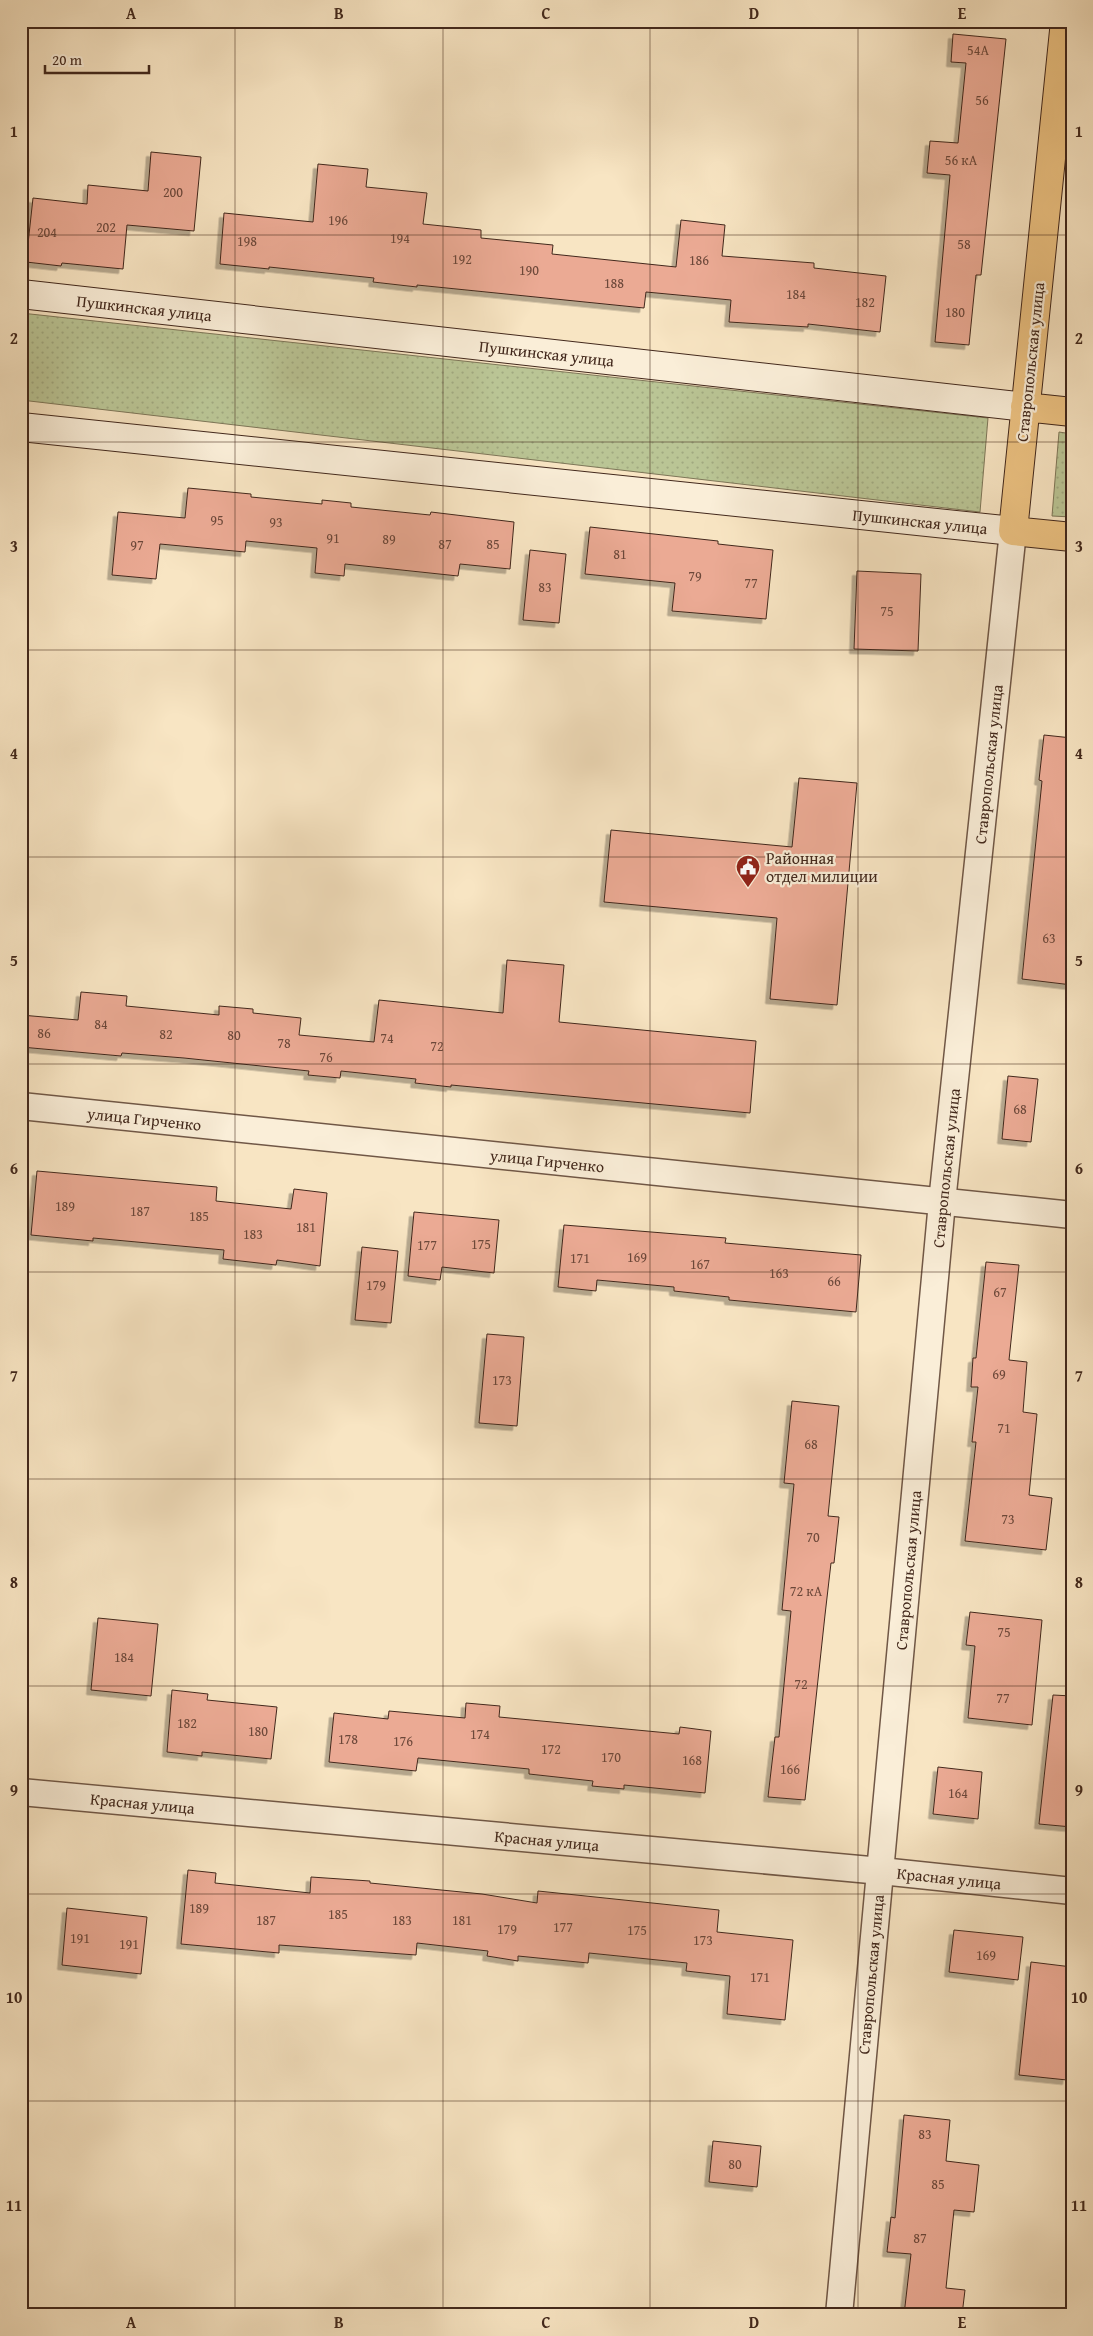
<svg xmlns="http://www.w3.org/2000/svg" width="1093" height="2336" font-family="'Gentium Book Plus',serif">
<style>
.grass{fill:url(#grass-dots);stroke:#7e7658}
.building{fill:#ebaa94;stroke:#42281c;filter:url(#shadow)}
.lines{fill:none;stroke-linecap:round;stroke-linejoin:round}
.street-casing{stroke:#705746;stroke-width:29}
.secondary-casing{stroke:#42281c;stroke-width:30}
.primary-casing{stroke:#42281c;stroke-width:30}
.street{stroke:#faeed8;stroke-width:26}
.secondary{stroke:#faeed8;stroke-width:28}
.primary{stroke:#ecc282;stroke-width:28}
.grid{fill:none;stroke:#42281c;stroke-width:1;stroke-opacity:0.55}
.labels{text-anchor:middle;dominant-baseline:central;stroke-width:4.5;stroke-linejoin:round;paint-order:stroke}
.number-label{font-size:14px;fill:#6c483a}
.street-label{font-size:16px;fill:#42281c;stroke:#faeed8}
.poi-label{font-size:16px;fill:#42281c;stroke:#faeed8;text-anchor:start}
.neatline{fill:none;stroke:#42281c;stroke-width:2}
.grid-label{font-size:16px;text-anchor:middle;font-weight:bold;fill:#42281c}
</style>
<defs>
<pattern id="grass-dots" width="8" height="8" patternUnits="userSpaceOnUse" patternTransform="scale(1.25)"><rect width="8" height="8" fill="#bac595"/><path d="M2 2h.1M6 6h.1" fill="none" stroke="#a1a980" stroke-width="1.8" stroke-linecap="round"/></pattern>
<filter id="shadow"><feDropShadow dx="-4.5" dy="4.5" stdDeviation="0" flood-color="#0004"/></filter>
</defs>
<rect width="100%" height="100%" fill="#f8e5c3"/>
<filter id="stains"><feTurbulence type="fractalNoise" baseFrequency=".004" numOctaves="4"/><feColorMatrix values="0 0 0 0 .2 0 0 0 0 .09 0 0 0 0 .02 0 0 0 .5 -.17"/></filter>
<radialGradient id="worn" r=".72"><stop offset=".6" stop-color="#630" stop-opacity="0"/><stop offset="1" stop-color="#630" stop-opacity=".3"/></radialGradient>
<path class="grass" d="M21 313 988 418 980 512 21 400Z
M1059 432 1072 434V517L1052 516Z"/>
<path class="building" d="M953 34 1006 39 981 275H976L969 345 935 342 950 175 927 173 930 141 958 143 966 63 951 62Z
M151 152 201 157 194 231 127 225 123 269 62 263 61 266 26 262 33 198 87 204 88 185 148 191Z
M318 164 368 169 366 187 427 193 423 224 481 230V238L553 245 552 254 676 267 681 220 725 225 722 256 814 263V268L886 276 880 332 808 324V327L729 322 731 300 646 292 644 308 417 285V287L373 282 374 278 269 267V269L220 264 224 213 313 222Z
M188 488 251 494V497L322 504V500L351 503V507L430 515 431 512 514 522 510 569 460 564 458 576 345 564 344 576 315 573 317 548 246 541 245 552 160 544 156 579 112 575 118 512 185 518Z
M590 527 718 541V544L773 550 766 619 672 611 675 583 585 574Z
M530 550 566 554 559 623 523 620Z
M857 571 921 574 918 651 854 649Z
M1044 735 1072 738V985L1022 979 1042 781 1039 780Z
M799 778 857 783 837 1005 770 999 777 918 604 902 611 830 792 847Z
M507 960 564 965 559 1022 756 1041 750 1113 451 1085V1087L415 1083 416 1079 341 1071 340 1078 308 1075 309 1071 184 1058 122 1053 121 1056 21 1047V1015L78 1020 81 992 127 996 126 1006 219 1015V1006L253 1009V1013L301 1018 299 1035 374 1042 379 1000 503 1013Z
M1008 1076 1038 1079 1031 1142 1002 1139Z
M37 1171 217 1187 216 1201 291 1209 294 1189 327 1193 320 1266 277 1260 276 1265 223 1259 224 1250 93 1238V1241L31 1235Z
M414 1212 499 1220 494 1273 442 1267 440 1280 408 1276Z
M564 1225 726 1238 725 1243 861 1255 856 1312 729 1300V1297L674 1291V1287L597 1280 596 1291 558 1287Z
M362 1247 398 1251 391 1323 355 1320Z
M986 1262 1019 1265 1009 1360 1027 1362 1023 1412 1037 1414 1029 1495 1052 1498 1046 1550 965 1541 976 1442H972L978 1387H971L973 1358H976Z
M487 1334 524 1337 517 1426 479 1423Z
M792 1401 839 1406 828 1516 839 1517 834 1563H831L825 1615 805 1800 768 1797 775 1737H779L791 1611 782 1610 794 1484 784 1483Z
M970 1612 1042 1620 1032 1725 968 1718 975 1646 966 1645Z
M98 1618 158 1624 151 1696 91 1690Z
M172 1690 208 1694 207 1700 277 1707 271 1759 202 1752V1756L167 1752Z
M1053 1695 1072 1696V1827L1039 1824Z
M466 1703 500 1706 499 1717 679 1734 680 1727 711 1731 705 1793 624 1785V1789L592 1786 593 1781 529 1774V1769L418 1758 416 1771 329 1762 334 1713 388 1719 389 1711 465 1718Z
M938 1767 982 1772 978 1819 933 1814Z
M188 1870 216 1873 215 1883 310 1893 311 1877 370 1881V1883L482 1894 537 1903 538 1891 719 1910 717 1932 793 1940 785 2020 727 2014 730 1976 686 1971 687 1963 589 1953 588 1963 518 1956V1961L487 1956 488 1951 417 1943 416 1955 279 1945V1953L181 1944Z
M67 1908 147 1917 141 1974 62 1965Z
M954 1930 1023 1937 1018 1980 949 1972Z
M1031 1962 1072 1967V2036L1067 2080 1019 2075Z
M904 2115 950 2120 946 2161 979 2165 974 2212 954 2210 946 2288 965 2290 962 2315H904L911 2254 887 2252 891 2217 895 2218Z
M713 2141 761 2146 757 2187 709 2182Z"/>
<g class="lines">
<defs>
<g id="street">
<path id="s1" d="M21 1106 1072 1215"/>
<path id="s2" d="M21 1792 881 1871 1072 1891"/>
<path id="s3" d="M839 2315 942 1202 1013 531"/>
</g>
<g id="secondary">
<path id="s4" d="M21 294 1025 407"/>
<path id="s5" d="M21 427 1013 531"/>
</g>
<path id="primary" d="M1065 21 1013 531 1072 537
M1025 407 1072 412"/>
</defs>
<use href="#street" class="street-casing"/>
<use href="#secondary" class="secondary-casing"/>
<use href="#primary" class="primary-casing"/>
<use href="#street" class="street"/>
<use href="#secondary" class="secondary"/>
<use href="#primary" class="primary"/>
</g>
<path class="grid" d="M235 21V2315M443 21V2315M650 21V2315M858 21V2315M21 235H1072M21 442H1072M21 650H1072M21 857H1072M21 1064H1072M21 1272H1072M21 1479H1072M21 1686H1072M21 1894H1072M21 2101H1072"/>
<defs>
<symbol id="civic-pin" viewBox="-11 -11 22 30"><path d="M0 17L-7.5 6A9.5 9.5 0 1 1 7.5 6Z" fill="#8f2418" stroke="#faeed8"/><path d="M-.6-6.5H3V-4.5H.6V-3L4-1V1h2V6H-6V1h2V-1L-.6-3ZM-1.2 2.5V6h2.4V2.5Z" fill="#fff"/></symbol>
</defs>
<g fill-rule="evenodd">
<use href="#civic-pin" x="734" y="853" width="28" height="38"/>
</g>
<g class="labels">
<g class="number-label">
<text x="978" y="50">54А</text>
<text x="982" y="100">56</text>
<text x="961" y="160">56 кА</text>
<text x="173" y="192">200</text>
<text x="338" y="220">196</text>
<text x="106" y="227">202</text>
<text x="47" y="232">204</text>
<text x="400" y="238">194</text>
<text x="247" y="241">198</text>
<text x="964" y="244">58</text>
<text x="462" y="259">192</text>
<text x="699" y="260">186</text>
<text x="529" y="270">190</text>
<text x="614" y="283">188</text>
<text x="796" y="294">184</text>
<text x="865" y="302">182</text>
<text x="955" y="312">180</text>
<text x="217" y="520">95</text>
<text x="276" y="522">93</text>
<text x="333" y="538">91</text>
<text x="389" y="539">89</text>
<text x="445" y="544">87</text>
<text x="493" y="544">85</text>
<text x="137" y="545">97</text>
<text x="620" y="554">81</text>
<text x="695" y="576">79</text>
<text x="751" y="583">77</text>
<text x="545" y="587">83</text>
<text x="887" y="611">75</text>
<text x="1049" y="938">63</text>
<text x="101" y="1024">84</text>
<text x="44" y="1033">86</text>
<text x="166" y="1034">82</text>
<text x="234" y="1035">80</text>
<text x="387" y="1038">74</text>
<text x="284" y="1043">78</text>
<text x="437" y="1046">72</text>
<text x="326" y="1057">76</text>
<text x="1020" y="1109">68</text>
<text x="65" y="1206">189</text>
<text x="140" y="1211">187</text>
<text x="199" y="1216">185</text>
<text x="306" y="1227">181</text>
<text x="253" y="1234">183</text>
<text x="481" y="1244">175</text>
<text x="427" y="1245">177</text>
<text x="637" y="1257">169</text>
<text x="580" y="1258">171</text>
<text x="700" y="1264">167</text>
<text x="779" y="1273">163</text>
<text x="834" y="1281">66</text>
<text x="376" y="1285">179</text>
<text x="1000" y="1292">67</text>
<text x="999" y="1374">69</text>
<text x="502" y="1380">173</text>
<text x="1004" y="1428">71</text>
<text x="811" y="1444">68</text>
<text x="1008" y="1519">73</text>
<text x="813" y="1537">70</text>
<text x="806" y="1591">72 кА</text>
<text x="1004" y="1632">75</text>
<text x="124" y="1657">184</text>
<text x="801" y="1684">72</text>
<text x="1003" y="1698">77</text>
<text x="187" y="1723">182</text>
<text x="258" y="1731">180</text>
<text x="480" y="1734">174</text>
<text x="348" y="1739">178</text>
<text x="403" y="1741">176</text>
<text x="551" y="1749">172</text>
<text x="611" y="1757">170</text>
<text x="692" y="1760">168</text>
<text x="790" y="1769">166</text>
<text x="958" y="1793">164</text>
<text x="199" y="1908">189</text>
<text x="338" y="1914">185</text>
<text x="266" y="1920">187</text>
<text x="402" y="1920">183</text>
<text x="462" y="1920">181</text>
<text x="563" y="1927">177</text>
<text x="507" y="1929">179</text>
<text x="637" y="1930">175</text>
<text x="80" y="1938">191</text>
<text x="703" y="1940">173</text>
<text x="129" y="1944">191</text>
<text x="986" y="1955">169</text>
<text x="760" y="1977">171</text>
<text x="925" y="2134">83</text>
<text x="735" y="2164">80</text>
<text x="938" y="2184">85</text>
<text x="920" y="2238">87</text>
</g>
<g class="street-label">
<text stroke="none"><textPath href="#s4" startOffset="124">Пушкинская улица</textPath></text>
<text stroke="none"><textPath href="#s4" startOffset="529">Пушкинская улица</textPath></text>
<text transform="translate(1030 362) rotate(-84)">Ставропольская улица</text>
<text stroke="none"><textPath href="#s5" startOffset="904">Пушкинская улица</textPath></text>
<text stroke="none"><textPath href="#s3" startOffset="1558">Ставропольская улица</textPath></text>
<text stroke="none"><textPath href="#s1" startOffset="124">улица Гирченко</textPath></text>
<text stroke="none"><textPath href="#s1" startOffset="529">улица Гирченко</textPath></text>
<text stroke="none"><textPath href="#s3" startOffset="1152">Ставропольская улица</textPath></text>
<text stroke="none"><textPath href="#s3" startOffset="748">Ставропольская улица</textPath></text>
<text stroke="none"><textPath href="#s2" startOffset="122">Красная улица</textPath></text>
<text stroke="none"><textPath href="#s2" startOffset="528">Красная улица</textPath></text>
<text stroke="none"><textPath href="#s2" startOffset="932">Красная улица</textPath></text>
<text stroke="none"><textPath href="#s3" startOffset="342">Ставропольская улица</textPath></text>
</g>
<g class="poi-label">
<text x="766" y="858">Районная<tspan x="766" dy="18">отдел милиции</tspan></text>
</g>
</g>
<rect width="1093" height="2336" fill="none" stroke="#f8e5c3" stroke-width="55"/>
<path d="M45 65v8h104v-8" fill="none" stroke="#42281c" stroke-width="2.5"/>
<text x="52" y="65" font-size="15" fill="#42281c" stroke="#faeed8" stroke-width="4" paint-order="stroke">20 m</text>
<rect x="28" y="28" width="1038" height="2280" class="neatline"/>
<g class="grid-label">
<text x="131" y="19">A</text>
<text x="339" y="19">B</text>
<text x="546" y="19">C</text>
<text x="754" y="19">D</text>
<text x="962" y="19">E</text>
<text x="14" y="137">1</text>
<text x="1079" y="137">1</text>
<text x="14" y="344">2</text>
<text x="1079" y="344">2</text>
<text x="14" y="552">3</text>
<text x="1079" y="552">3</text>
<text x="14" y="759">4</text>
<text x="1079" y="759">4</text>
<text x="14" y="966">5</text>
<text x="1079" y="966">5</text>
<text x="14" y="1174">6</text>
<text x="1079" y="1174">6</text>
<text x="14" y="1381">7</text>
<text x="1079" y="1381">7</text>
<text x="14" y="1588">8</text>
<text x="1079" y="1588">8</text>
<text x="14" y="1796">9</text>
<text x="1079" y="1796">9</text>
<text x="14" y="2003">10</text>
<text x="1079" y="2003">10</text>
<text x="14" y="2211">11</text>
<text x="1079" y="2211">11</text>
<text x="131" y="2328">A</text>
<text x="339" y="2328">B</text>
<text x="546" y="2328">C</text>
<text x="754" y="2328">D</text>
<text x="962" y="2328">E</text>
</g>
<rect width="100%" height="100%" filter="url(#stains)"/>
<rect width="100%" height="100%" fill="url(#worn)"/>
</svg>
